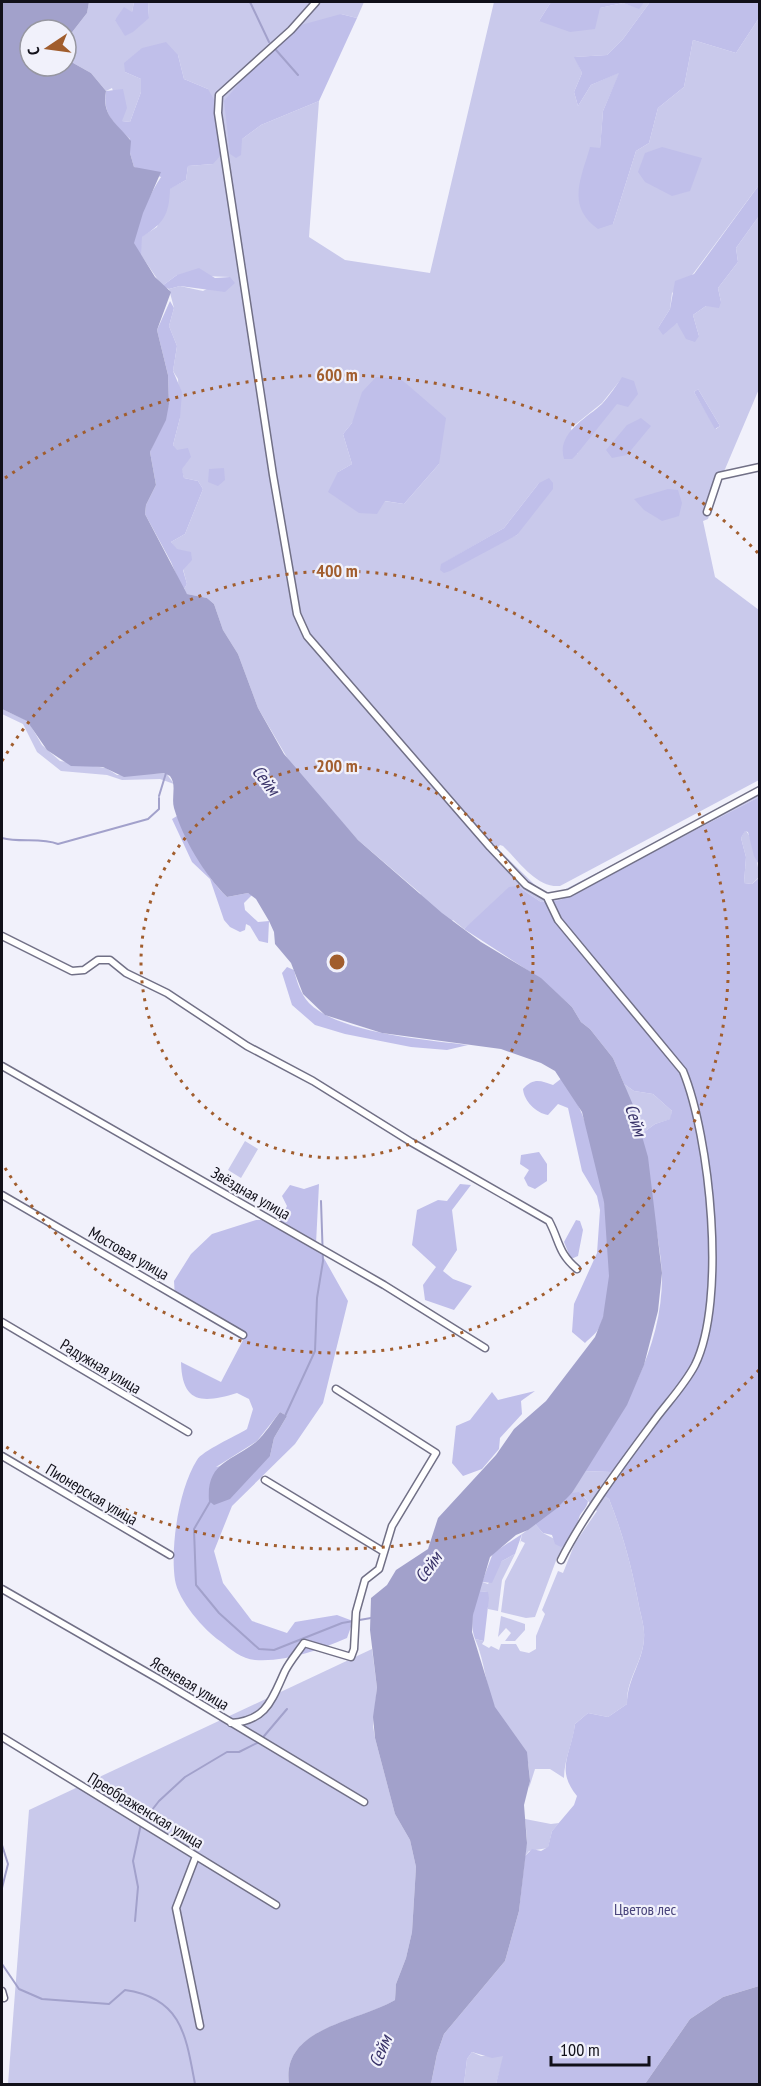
<svg xmlns="http://www.w3.org/2000/svg" width="761" height="2086" font-family="'PT Sans Narrow',sans-serif">
<style>
.green{fill:#c9c9eb;fill-rule:evenodd}
.forest{fill:#c0bfea;fill-rule:evenodd}
.water{fill:#a2a1cb}
.lines{fill:none;stroke-linecap:round;stroke-linejoin:round}
.stream{stroke:#a2a1cb;stroke-width:2}
.minor-casing{stroke:#717086;stroke-width:9}
.minor{stroke:#fff;stroke-width:6}
.ring{fill:none;stroke:#a15d2d;stroke-width:3;stroke-dasharray:3 6}
.labels{text-anchor:middle;dominant-baseline:central;stroke-width:4.5;stroke-linejoin:round;paint-order:stroke}
.street-label{font-size:16px;fill:#111019;stroke:#f1f1fb}
.park-label{font-size:16px;fill:#4a457c;stroke:#f1f1fb}
.water-label{font-size:18px;font-style:italic;fill:#383268;stroke:#f1f1fb}
.centre{fill:#a15d2d;stroke:#f1f1fb;stroke-width:3}
.ring-label{font-size:18px;text-anchor:middle;font-weight:bold;fill:#a15d2d;stroke:#f1f1fb;stroke-width:4.5;stroke-linejoin:round;paint-order:stroke}
</style>
<rect width="100%" height="100%" fill="#f1f1fb"/>
<path class="green" d="M89 2H134L132 12 115 20 149 18 148 2H364L357 18 341 14 242 139 261 125 319 101 309 237 345 260 430 273 494 2H551L539 21 623 3 639 8 645 2H650L623 39 607 55 575 57 582 73 574 92 578 106 591 85 620 72 603 111 600 149 613 224 636 151 649 143 658 108 684 87 693 40 736 53 759 18V185L693 274 672 293 670 309 658 328 677 323 699 336 693 315 706 306 721 302 718 288 738 262 736 248 759 216V389L720 481 708 519 703 521 715 577 759 610V780L560 886C536 888 519 861 503 846L500 845 497 848 538 888 544 892H560L759 789V797L560 900 541 902 517 886 464 929 453 920 438 931 420 893 358 840 292 766 258 708 238 654 223 630 214 604 207 598 187 594 183 591 187 584C183 569 180 554 171 542L185 534 203 489 198 481 184 478 176 450 173 445 180 418 178 379 173 371 177 346 169 326 174 308 169 289 180 286 203 291 230 277 177 275 162 286 141 255V237L157 227 169 189 186 180 188 166 213 164 208 89 184 79 178 55 125 72 141 79V92L130 122 122 121 112 88 106 91 91 73 66 59V40L87 13ZM622 378 577 454 571 428 602 403ZM401 379 418 397 439 464 404 504 384 501 338 472 352 464 343 434 352 423ZM698 389 720 426 716 429 694 392ZM539 483 517 535 442 564 504 528Z
M2 709 28 721 42 745 60 761 106 768 117 775 166 773 174 784 160 779 122 780 107 775 61 771 37 752 23 724 2 714Z
M745 830C753 837 759 867 759 877L752 884 744 883 746 857 741 838Z
M624 1084 634 1091 653 1094 672 1111 671 1119 655 1124 640 1135Z
M245 1141 258 1149 241 1178 228 1170Z
M584 1471 611 1472 615 1481 604 1496 609 1499C623 1534 632 1568 639 1606 641 1616 645 1628 644 1638 643 1662 626 1679 627 1704L608 1717 588 1713 575 1724C573 1743 564 1759 564 1778L550 1769H535L529 1788C533 1744 513 1743 496 1710 486 1690 485 1661 475 1639L484 1641 482 1644 489 1648 491 1646 499 1650 501 1644H516L520 1651 529 1653 536 1649V1636L545 1614 542 1610 558 1571 563 1573 575 1543 597 1511C588 1503 585 1492 572 1493Z
M535 1524 543 1533 566 1545 557 1558 535 1617 526 1618 501 1612 505 1581 525 1543 521 1541 520 1544 522 1534Z
M515 1554 502 1580 498 1611 488 1609 487 1592 479 1591 482 1582 488 1584 502 1561Z
M501 1616 525 1624V1630L515 1641H505L511 1633 506 1628 498 1637Z
M372 1649 377 1688 373 1726 375 1738 395 1814 410 1840 416 1867 412 1932 406 1958 396 1984 395 2000C359 2022 281 2027 289 2084H8L29 1810Z
M525 1819 551 1824 559 1823 552 1831 548 1848 529 1851 525 1856 527 1839Z
M472 2052 481 2056H504L496 2084H464L467 2059Z"/>
<path class="forest" d="M134 2H148L149 18 133 32 125 36 115 20 124 7 132 12Z
M551 2H645L639 9 623 3 600 8 595 29 570 32 539 21Z
M650 2H759V18L736 53 693 40 684 87 658 108 649 143 636 151 613 224 598 229C566 206 581 179 590 147L600 148 603 111 619 73 591 85 578 106 574 92 582 73 574 57 607 55 623 39Z
M341 14 357 18 319 101 261 125 242 139 241 155 236 158 230 154 224 101 255 65 301 25Z
M166 42 178 55 184 79 208 89 217 105 221 155 213 164 188 166 186 180 170 189C169 215 164 223 142 237L141 255C138 251 134 248 134 243 132 228 153 189 161 177L134 167 130 153V139C115 125 102 114 106 91L123 89 127 108 122 121 130 122 141 92V79L125 72 124 63 142 48Z
M662 147 702 158 690 191 672 196 645 182 638 172 645 153Z
M759 185V216L736 248 738 262 718 288 721 302 719 308 706 306 693 315 699 336 695 342 686 339 677 323 663 335 658 328 670 309 675 281 694 274Z
M199 268 215 278 230 277 235 283 225 292 180 286 169 289 162 286 177 275Z
M170 301 174 308 169 326 177 346 173 371 182 392 180 418 173 445 177 450 188 448 191 457 182 469 184 478 198 481 203 489 185 534 171 542 177 549 191 552 192 560 183 570 187 584 183 591 171 562 145 514 146 505 156 485 150 452 169 404 168 375 157 330Z
M376 377 401 379 446 418 439 464 404 504 385 501 377 514 359 513 328 492 338 472 352 464 343 434 352 423 362 392Z
M622 377 634 381 638 394 628 407 617 404 577 454 572 459H564C556 433 587 418 602 404 609 396 616 386 622 377Z
M698 389 720 426 715 429 694 392Z
M641 418 651 426 627 455 612 458 606 450 627 425Z
M224 468 225 480 218 486 208 482 209 469Z
M549 478 553 483V489L517 535 450 571 444 573 440 570 441 564 504 528 539 483Z
M668 489 678 490 682 503 679 516 662 521 644 510 634 499Z
M759 797V865L754 856 748 832 745 831 741 838 746 857 744 883 752 884 760 877 759 1986 723 1997 690 2019 645 2084H496L503 2056 492 2058 472 2052 467 2059 464 2084H431L437 2054 444 2034 505 1961 519 1911 525 1856 532 1849 541 1851 548 1847 552 1831 574 1805 577 1796C555 1769 571 1755 575 1724L588 1713 608 1717 627 1704C627 1679 643 1662 644 1638 645 1628 641 1616 639 1606 632 1568 623 1534 609 1499L604 1496 615 1480 611 1472 584 1471C624 1411 663 1348 662 1274 661 1254 657 1235 654 1215 650 1188 650 1161 640 1135L655 1124 670 1119 672 1111 653 1094 634 1091 624 1084 613 1058 590 1029 581 1022 572 1007 541 979 464 929 509 887 517 886 541 902 560 900Z
M177 816C190 845 204 875 227 897L248 893 252 895 244 903 245 910 258 922 269 921 268 943 259 941 250 926 246 924 245 930 240 932 230 927 224 920 210 879 192 862 172 819Z
M287 967 294 970C297 982 300 993 309 1003 338 1033 428 1040 468 1045L447 1050 411 1047 345 1034 315 1025 292 1005 282 973Z
M562 1078C569 1090 577 1101 582 1114 602 1163 622 1277 600 1326 597 1333 590 1338 585 1343L572 1332 574 1304 597 1253 600 1210 597 1196 582 1171 568 1108 558 1104 548 1115C536 1113 524 1101 523 1089 533 1078 540 1080 553 1085Z
M539 1152 547 1164V1181L535 1189 528 1186 524 1178 529 1170 520 1164 521 1155Z
M319 1184 316 1244 348 1301 323 1403 295 1444 232 1506 214 1551 223 1583 252 1621 287 1633 295 1622 337 1615 353 1621 347 1638C318 1650 288 1662 255 1660 242 1659 230 1649 220 1641 204 1630 178 1600 175 1580 170 1547 179 1488 197 1460 202 1451 236 1436 247 1429L253 1409 249 1399 237 1393C204 1403 182 1405 181 1362L221 1382 243 1340 175 1299 174 1281 191 1254 212 1234 256 1220 281 1219 287 1206 282 1196 290 1185 304 1189ZM280 1412 287 1416 274 1438 270 1456 216 1467 257 1441Z
M460 1184 471 1185 452 1210 457 1250 443 1271 453 1279 472 1286 454 1310 425 1300 423 1285 436 1267 412 1245 417 1210 438 1200 447 1201Z
M576 1220 580 1221 583 1230 578 1256 571 1259 564 1242Z
M535 1391 521 1401 522 1414 500 1438 499 1449 482 1469 463 1476 452 1463 456 1426 470 1420 492 1392 498 1400Z
M579 1492 588 1501C587 1509 581 1511 579 1518 575 1529 573 1541 561 1547L555 1544 552 1535 543 1533 535 1524 572 1493Z
M522 1534 515 1554 502 1561 492 1583 482 1582 493 1553Z
M479 1591 488 1592 489 1598 484 1641 475 1639C469 1623 474 1607 479 1591Z"/>
<path class="water" d="M2 2H89L87 13 66 40V30H30V66H66V59L91 73 106 91C101 116 118 124 131 141L130 153 134 167 161 172 143 213 134 243 155 277 171 292 157 330 168 375 169 404 166 420 150 452 156 485 146 505 145 514 187 594 207 598 214 604 223 630 238 654 258 708 284 754 358 840 442 913 481 942 541 978 572 1007 581 1022 590 1029 613 1058 619 1072 633 1105 648 1157 662 1273 658 1311 644 1365 627 1405 572 1493 556 1509 528 1530 516 1535 490 1557 473 1615 472 1632 495 1707 527 1752 530 1781 524 1805 527 1843 519 1911 505 1961 444 2034 437 2054 431 2084H289C281 2027 358 2022 395 2000L396 1984 406 1958 412 1932 416 1867 410 1840 395 1814 375 1738 373 1717 377 1688 370 1630 371 1598 387 1585 396 1570 428 1549 438 1518 496 1455 514 1429 546 1401 595 1337 603 1317 609 1276 604 1202 582 1112 555 1071 541 1063 501 1049 382 1033 325 1015 303 994 291 963 275 944 274 932 269 921 256 899 248 893 227 897C204 874 183 839 174 808 171 797 177 785 170 776L164 773 124 777 103 767 71 766 47 750 27 721 2 709Z
M280 1412 287 1416 274 1438 270 1456 230 1499 214 1505 209 1501C206 1462 231 1462 256 1442 265 1434 273 1421 280 1412Z
M759 1986V2084H645L690 2019 723 1997Z"/>
<g class="lines">
<path class="stream" d="M250 2 269 42
M276 50 298 75
M159 796 166 773
M2 838C20 843 41 837 58 844L148 819 159 809V798
M285 1416 315 1351 317 1298 323 1261 321 1201
M211 1500 194 1529 196 1585 219 1613 259 1649 274 1650 342 1623 371 1618
M2 1845 8 1864 2 1888
M135 1921 138 1887 133 1861 141 1824 159 1801 185 1777 227 1752H239L259 1742 287 1709
M2 1964 19 1989 42 1999 109 2004 125 1990C182 1998 186 2036 195 2084"/>
<defs>
<path id="minor" d="M316 2 291 30 219 95 218 113 273 475 297 614 307 636 490 847 526 885 547 897 569 893 760 790
M707 512 719 476 760 467
M547 897 558 920 683 1071C710 1137 727 1300 695 1365 685 1384 670 1400 657 1417 626 1459 584 1514 561 1560
M2 936 72 971 84 970 98 960H110L126 973 167 993 247 1046 313 1081 411 1142 549 1221C560 1242 558 1253 577 1269
M2 1066 384 1285 485 1348
M2 1195 243 1335
M2 1322 188 1432
M2 1456 170 1555
M265 1480 384 1552
M2 1589 162 1681 364 1802
M231 1723C267 1721 272 1699 285 1671 290 1661 298 1652 304 1643L351 1657 354 1649 356 1612 365 1580 379 1569 392 1526 436 1453 336 1389
M2 1737 276 1905
M196 1856 176 1908 200 2026
M2 1991 4 1998"/>
</defs>
<use href="#minor" class="minor-casing"/>
<use href="#minor" class="minor"/>
</g>
<g class="ring">
<circle cx="337" cy="962" r="196"/>
<path d="M2 761A391 391 0 1 1 2 1163"/>
<path d="M759 1370A587 587 0 0 1 5 1446M5 478A587 587 0 0 1 759 554"/>
</g>
<g class="labels">
<g class="street-label">
<text transform="translate(251 1193) rotate(30)">Звёздная улица</text>
<text transform="translate(129 1253) rotate(30)">Мостовая улица</text>
<text transform="translate(101 1366) rotate(31)">Радужная улица</text>
<text transform="translate(92 1494) rotate(31)">Пионерская улица</text>
<text transform="translate(190 1683) rotate(31)">Ясеневая улица</text>
<text transform="translate(146 1810) rotate(31)">Преображенская улица</text>
</g>
<g class="park-label">
<text x="645" y="1909">Цветов лес</text>
</g>
<g class="water-label">
<text transform="translate(266 780) rotate(52)">Сейм</text>
<text transform="translate(636 1120) rotate(72)">Сейм</text>
<text transform="translate(428 1567) rotate(-54)">Сейм</text>
<text transform="translate(380 2051) rotate(-67)">Сейм</text>
</g>
</g>
<circle cx="337" cy="962" r="9" class="centre"/>
<g class="ring-label">
<text x="337" y="381">600 m</text>
<text x="337" y="577">400 m</text>
<text x="337" y="772">200 m</text>
</g>
<rect width="761" height="2086" fill="none" stroke="#111019" stroke-width="6"/>
<g transform="translate(48 48) rotate(257)"><circle r="28" fill="#f1f1fb" stroke="#9797a1" stroke-width="1.5"/>
<path d="M0-4.5L10 22L0 15L-10 22Z" fill="#a15d2d"/>
<text y="-9" font-size="16" font-weight="bold" text-anchor="middle" fill="#111019">С</text>
</g>
<path d="M551 2056v9h98v-9" fill="none" stroke="#111019" stroke-width="3"/>
<text x="560" y="2056" font-size="18" fill="#111019" stroke="#f1f1fb" stroke-width="4.5" paint-order="stroke">100 m</text>
</svg>
